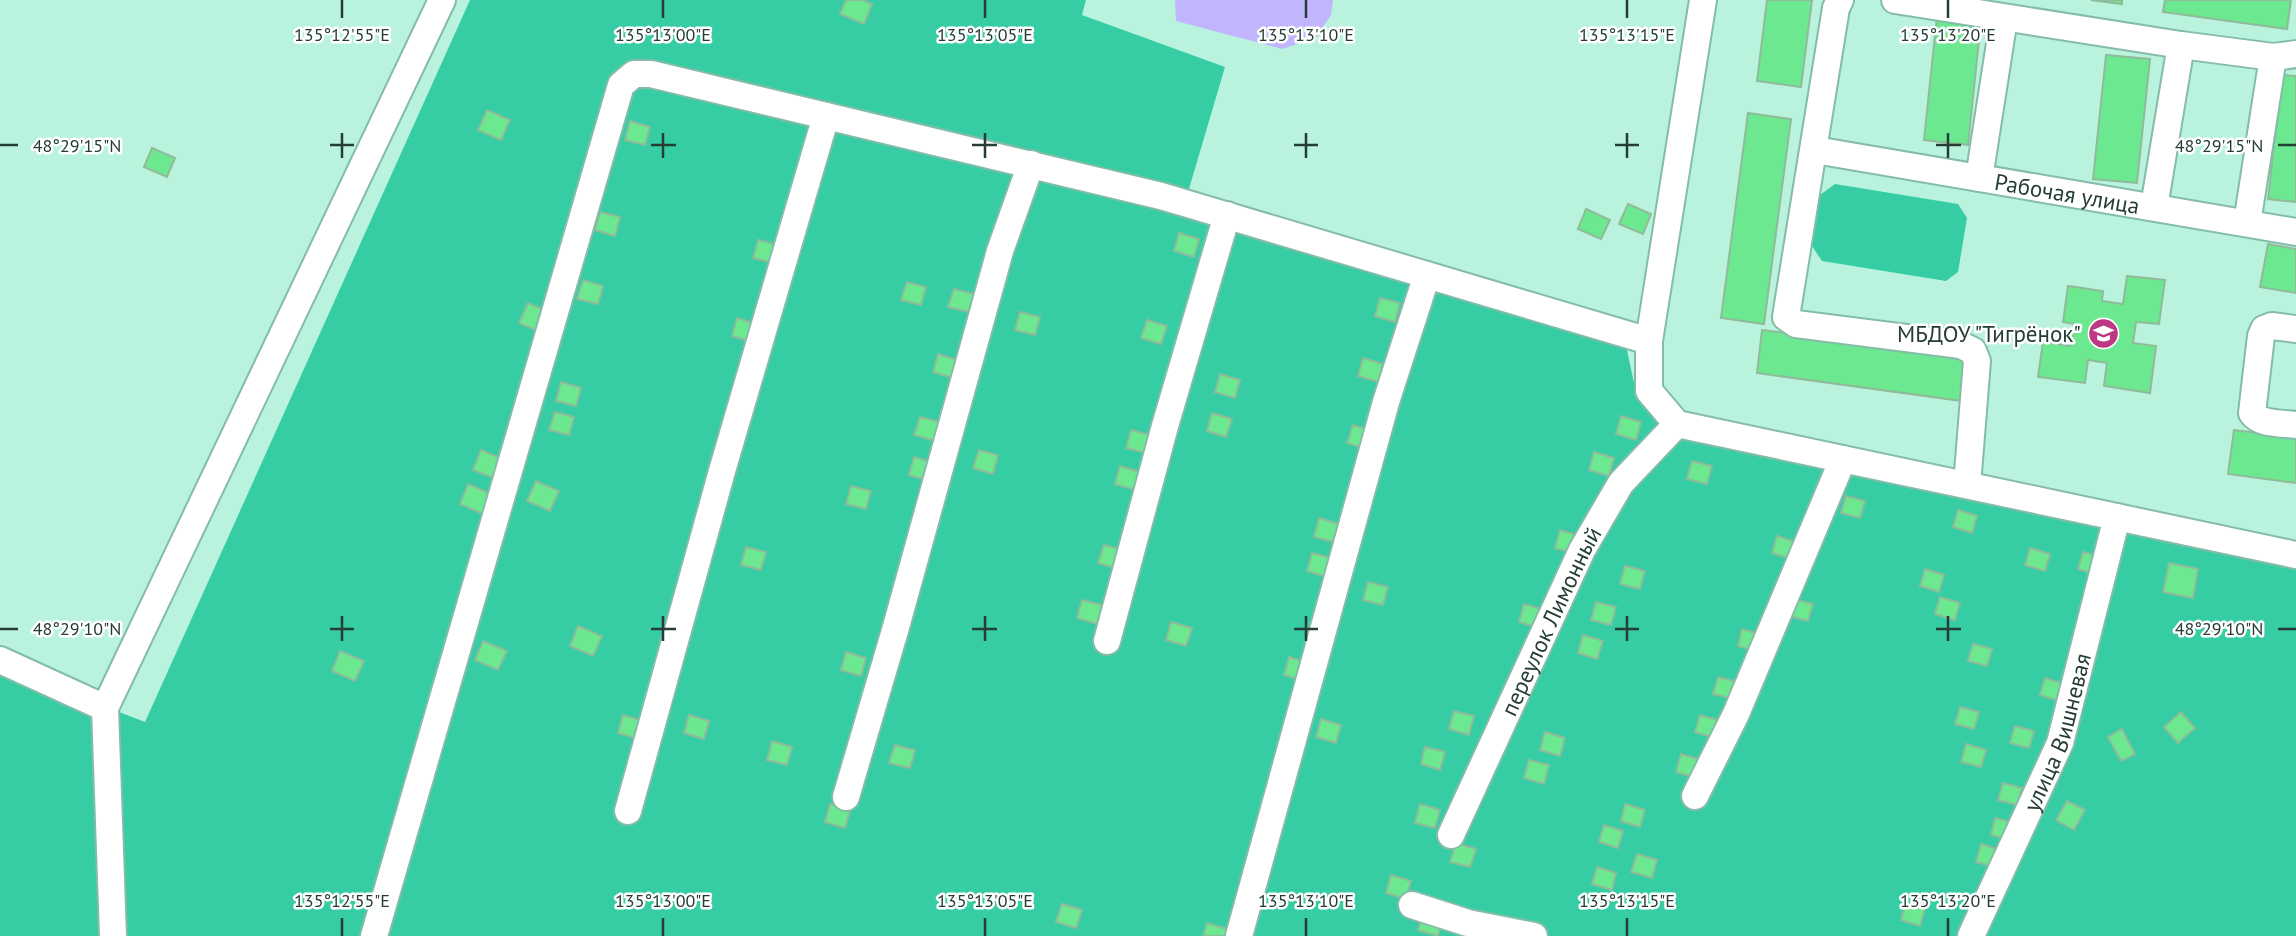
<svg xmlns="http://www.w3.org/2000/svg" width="2296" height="936" font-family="'PT Sans',sans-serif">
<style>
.green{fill:#36cda5}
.water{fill:#c1b6fe}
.building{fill:#6ce990;stroke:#90ba99;stroke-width:2}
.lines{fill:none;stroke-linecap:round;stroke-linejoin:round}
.minor-casing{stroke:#84bca8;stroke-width:30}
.minor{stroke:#fff;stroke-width:26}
.ticks{fill:none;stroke:#253d35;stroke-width:2.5}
.labels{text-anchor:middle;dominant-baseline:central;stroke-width:5;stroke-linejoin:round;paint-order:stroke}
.street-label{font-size:23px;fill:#253d35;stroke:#fff}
.poi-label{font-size:23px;fill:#253d35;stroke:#fff;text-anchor:end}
.ticks-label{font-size:18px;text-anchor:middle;fill:#253d35;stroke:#fff;stroke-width:5;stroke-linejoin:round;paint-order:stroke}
</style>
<rect width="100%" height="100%" fill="#b9f3de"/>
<path class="green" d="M470 0H1086L1082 15 1225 67 1183 209 1625 341 1637 397 1674 435 2296 570V936H0V666L145 722Z
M1835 184 1958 204 1967 218 1958 272 1946 281 1822 261 1812 246 1820 195Z"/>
<path class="water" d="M1175 0H1333L1331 15 1316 38 1282 49 1176 21Z"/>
<path class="building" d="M846 0H863L872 4 864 24 840 14Z
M1767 0H1812L1801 87 1757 81Z
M2091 0H2122V4Z
M2165 0H2291L2287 29 2163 12Z
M1937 16 1981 21 1968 145 1924 140Z
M2106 55 2150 59 2137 183 2093 179Z
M2282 75 2296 76V202L2268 199Z
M487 110 510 120 501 140 478 130Z
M1748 113 1791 119 1764 324 1721 318Z
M630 121 650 127 645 145 625 140Z
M152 148 175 158 167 177 144 167Z
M1628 204 1651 214 1643 234 1619 224Z
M1586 209 1610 220 1601 239 1578 229Z
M600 212 620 217 615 236 595 230Z
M1179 233 1199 239 1194 257 1174 251Z
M758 240 778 245 773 263 753 258Z
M2268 244 2296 249V293L2260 287Z
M2127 276 2165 280 2159 324 2136 322 2133 343 2156 346 2150 393 2104 386 2107 363 2088 360 2085 383 2038 377 2043 342 2071 346 2074 324 2063 322 2068 286 2103 291 2102 301 2123 304Z
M583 280 603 286 598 304 577 299Z
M907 282 926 287 921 305 901 300Z
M954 289 974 294 969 312 948 307Z
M1380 298 1400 303 1395 322 1375 316Z
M528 303 551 313 543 333 519 323Z
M1020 312 1040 317 1035 335 1015 330Z
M737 318 757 324 752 342 732 336Z
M1147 320 1167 326 1161 344 1141 338Z
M1762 330 1968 357 1962 401 1757 373Z
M938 354 958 360 953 378 933 372Z
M1363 358 1383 364 1378 382 1358 376Z
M1220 374 1240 380 1235 398 1215 392Z
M561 382 581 388 576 406 556 401Z
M555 412 574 417 569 435 549 430Z
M1212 413 1232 419 1226 437 1207 431Z
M1621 416 1641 422 1636 440 1616 434Z
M920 417 940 422 935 441 914 435Z
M1353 425 1373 431 1367 449 1347 443Z
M1131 430 1151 435 1146 453 1126 448Z
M2234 430 2296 438V483L2228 474Z
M481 450 505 460 496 479 473 470Z
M979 450 998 455 993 474 973 468Z
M1594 452 1614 458 1609 476 1589 470Z
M914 457 934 463 929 481 909 475Z
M1692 461 1712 466 1707 484 1687 479Z
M1120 466 1140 472 1135 490 1115 484Z
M536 481 559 491 550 511 527 501Z
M468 484 491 494 483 514 460 504Z
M851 486 871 491 866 509 846 504Z
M1846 496 1865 501 1860 518 1841 513Z
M1958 510 1977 516 1972 533 1953 527Z
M1319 518 1339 524 1334 542 1314 537Z
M1560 530 1580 536 1575 554 1555 548Z
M1777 536 1796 542 1791 559 1772 553Z
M1104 545 1124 550 1118 569 1098 563Z
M746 547 766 552 761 570 741 565Z
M2030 548 2050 554 2045 571 2025 565Z
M2083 552 2102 557 2097 575 2078 569Z
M1312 553 1332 558 1327 577 1307 571Z
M2169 563 2198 569 2193 598 2163 592Z
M1625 566 1645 571 1640 589 1620 584Z
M1925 569 1944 575 1939 592 1920 586Z
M1368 582 1388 587 1383 605 1363 600Z
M1940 597 1960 603 1955 620 1935 614Z
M1794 599 1813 604 1808 621 1789 616Z
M1082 600 1102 605 1097 624 1077 618Z
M1596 602 1616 607 1611 625 1591 620Z
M1524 604 1544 610 1539 628 1519 622Z
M1171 622 1192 628 1186 646 1166 640Z
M578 626 602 636 593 656 570 646Z
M1742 629 1762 635 1757 652 1738 646Z
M1583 635 1603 641 1597 659 1578 653Z
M483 641 507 651 498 670 475 660Z
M1973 644 1992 649 1987 666 1968 661Z
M340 651 364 661 355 681 332 671Z
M846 652 866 658 861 676 841 670Z
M1289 657 1309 663 1304 681 1284 675Z
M1718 677 1738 682 1733 699 1713 694Z
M2045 678 2064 684 2059 701 2040 695Z
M1960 707 1979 712 1974 729 1955 724Z
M1454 711 1474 716 1469 735 1449 729Z
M2181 712 2195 728 2178 743 2164 727Z
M623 715 643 721 638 739 618 733Z
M689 715 709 721 704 739 684 733Z
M1700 715 1720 721 1715 738 1695 732Z
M1321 719 1341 725 1336 743 1316 737Z
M2015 726 2034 731 2029 748 2010 743Z
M2122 729 2135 754 2121 761 2108 737Z
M1545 732 1565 738 1560 756 1540 750Z
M772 741 792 747 787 765 767 760Z
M1966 744 1986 750 1981 767 1961 762Z
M895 745 915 750 910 768 889 763Z
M1425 747 1445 752 1440 770 1421 764Z
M1681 754 1701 760 1696 778 1676 772Z
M1529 760 1549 765 1544 784 1524 778Z
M2003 783 2022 788 2017 805 1998 800Z
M2067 801 2085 810 2074 830 2056 820Z
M830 804 850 810 845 828 825 822Z
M1420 804 1440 810 1435 828 1415 823Z
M1625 804 1645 810 1640 827 1621 821Z
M1995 818 2015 823 2010 840 1991 835Z
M1604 825 1623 831 1618 848 1599 842Z
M1456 843 1476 849 1470 867 1450 862Z
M1981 844 2000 850 1995 867 1976 862Z
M1637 854 1657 860 1652 878 1631 872Z
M1597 867 1616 873 1612 890 1592 884Z
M1391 875 1411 881 1406 899 1386 893Z
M1906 903 1925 908 1920 926 1901 920Z
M1062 904 1082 910 1076 928 1056 922Z
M1423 912 1443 918 1438 936 1418 930Z
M1207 923 1227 929 1225 936H1203Z"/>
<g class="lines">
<defs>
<g id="minor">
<path d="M1703 0 1649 341V391L1677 424 2296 555"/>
<path d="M1840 0 1836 8 1786 317 1796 324 1961 345 1973 351 1977 361 1967 485"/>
<path d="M1895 0 2181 45 2273 57 2296 54"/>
<path id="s1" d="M1815 150 2296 232"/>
<path d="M1979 178 2004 18"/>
<path d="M2154 207 2181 45"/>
<path d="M2247 223 2273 57"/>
<path d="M2296 329 2272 326 2264 329 2261 336 2252 413C2260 425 2283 423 2296 425"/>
<path d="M1107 641 1165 426 1227 215"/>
<path d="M0 660 105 708"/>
<path d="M1695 796 1736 714 1843 459"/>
<path d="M846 797 896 627 1000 251 1031 164"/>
<path d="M628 811 722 471 826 116"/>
<path id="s2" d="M1451 835 1582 550 1621 483 1677 424"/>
<path d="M1412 905 1468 923 1534 936"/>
<path d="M113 936 105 708 442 0"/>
<path d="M374 936 621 85 634 74H651L1161 196 1649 341"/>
<path d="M1239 936 1386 402 1427 275"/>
<path id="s3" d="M1971 936 2060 743 2117 517"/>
</g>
</defs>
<use href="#minor" class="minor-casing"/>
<use href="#minor" class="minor"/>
</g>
<path class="ticks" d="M342 0V18M663 0V18M985 0V18M1306 0V18M1627 0V18M1948 0V18M342 133V158M663 133V158M985 133V158M1306 133V158M1627 133V158M1948 133V158M0 145H18M330 145H354M651 145H676M972 145H997M1294 145H1318M1615 145H1639M1936 145H1961M2278 145H2296M342 616V641M663 616V641M985 616V641M1306 616V641M1627 616V641M1948 616V641M0 629H18M330 629H354M651 629H676M972 629H997M1294 629H1318M1615 629H1639M1936 629H1961M2278 629H2296M342 918V936M663 918V936M985 918V936M1306 918V936M1627 918V936M1948 918V936"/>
<defs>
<symbol id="school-disc" viewBox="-11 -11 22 22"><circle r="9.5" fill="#bd3a82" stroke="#fff"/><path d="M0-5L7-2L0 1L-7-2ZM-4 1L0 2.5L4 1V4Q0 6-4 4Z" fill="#fff"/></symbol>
</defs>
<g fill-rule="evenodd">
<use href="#school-disc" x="2086" y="316" width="35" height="35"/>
</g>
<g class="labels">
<g class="street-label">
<text stroke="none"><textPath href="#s1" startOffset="256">Рабочая улица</textPath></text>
<text stroke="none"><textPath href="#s2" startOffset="236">переулок Лимонный</textPath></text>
<text stroke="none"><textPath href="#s3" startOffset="222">улица Вишневая</textPath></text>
</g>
<g class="poi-label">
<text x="2081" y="333">МБДОУ "Тигрёнок"</text>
</g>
</g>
<g class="ticks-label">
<text x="342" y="41">135°12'55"E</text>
<text x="663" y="41">135°13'00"E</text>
<text x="985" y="41">135°13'05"E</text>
<text x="1306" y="41">135°13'10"E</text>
<text x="1627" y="41">135°13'15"E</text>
<text x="1948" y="41">135°13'20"E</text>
<text x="77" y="152">48°29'15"N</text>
<text x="2219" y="152">48°29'15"N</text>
<text x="77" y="635">48°29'10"N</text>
<text x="2219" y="635">48°29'10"N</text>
<text x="342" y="907">135°12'55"E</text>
<text x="663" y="907">135°13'00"E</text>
<text x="985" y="907">135°13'05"E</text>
<text x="1306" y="907">135°13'10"E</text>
<text x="1627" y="907">135°13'15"E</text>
<text x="1948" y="907">135°13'20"E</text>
</g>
</svg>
